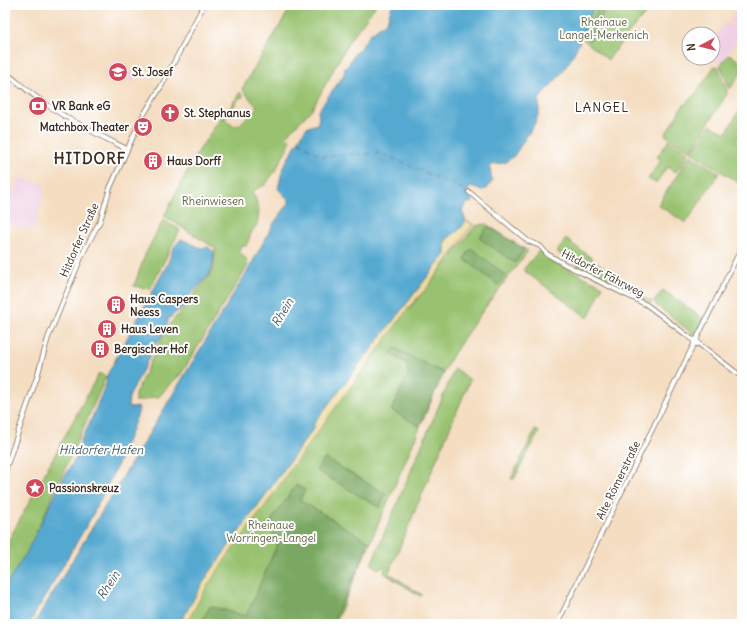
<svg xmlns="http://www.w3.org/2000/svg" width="747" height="629" font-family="Delius,sans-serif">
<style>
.built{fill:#f0d0e4}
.green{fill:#98c26f;stroke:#6a7646}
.forest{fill:#7aa862;stroke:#5a6940}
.sand{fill:#eeda9e;stroke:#94825e}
.water{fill:#54a9d0;stroke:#486a77}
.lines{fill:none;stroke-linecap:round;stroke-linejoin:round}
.ferry{stroke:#455d65;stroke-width:1;stroke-dasharray:5 4;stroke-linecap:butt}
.secondary-casing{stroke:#7c6957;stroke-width:5.5}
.secondary{stroke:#fff;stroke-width:4}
.labels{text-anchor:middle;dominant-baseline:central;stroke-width:4;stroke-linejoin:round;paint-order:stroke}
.park-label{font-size:11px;fill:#5c5f3a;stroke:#fff}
.poi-label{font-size:11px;font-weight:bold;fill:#3b2a1e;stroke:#fff;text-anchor:start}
.street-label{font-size:11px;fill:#3b2a1e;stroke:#fff}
.water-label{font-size:12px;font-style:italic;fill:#455d65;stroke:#fff}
.quarter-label{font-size:13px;letter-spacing:1px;fill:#3b2a1e;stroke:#fff}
.district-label{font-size:15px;font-weight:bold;letter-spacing:1px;fill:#3b2a1e;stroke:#fff}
</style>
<rect width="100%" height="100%" fill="#fff"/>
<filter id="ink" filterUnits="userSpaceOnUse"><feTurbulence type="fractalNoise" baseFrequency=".025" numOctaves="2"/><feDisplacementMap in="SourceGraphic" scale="8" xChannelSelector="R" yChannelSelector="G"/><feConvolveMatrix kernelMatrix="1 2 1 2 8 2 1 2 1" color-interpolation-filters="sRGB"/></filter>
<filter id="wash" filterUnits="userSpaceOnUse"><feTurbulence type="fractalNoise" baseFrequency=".012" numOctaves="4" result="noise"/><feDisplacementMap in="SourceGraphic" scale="16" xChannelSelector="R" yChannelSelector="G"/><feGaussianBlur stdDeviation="0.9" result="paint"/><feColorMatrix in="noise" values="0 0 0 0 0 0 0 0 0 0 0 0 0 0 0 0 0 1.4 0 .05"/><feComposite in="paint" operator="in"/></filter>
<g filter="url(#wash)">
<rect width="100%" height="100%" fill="#f4ddc1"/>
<path class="built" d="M738 5H742V29L729 22Z
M725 23 742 32 720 65 713 47V41Z
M116 59 127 68V69L137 76 132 82 121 75 115 84 103 76Z
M19 177 43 184 45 187 34 230 5 223V189L15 191Z"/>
<path class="green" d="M292 5H376L350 40 312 109 286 136 291 140 276 170 265 185 252 191 255 197 259 211 257 225 252 231 246 246H240V252L245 257 248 265 181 374 168 386 159 397C150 396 145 402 135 401V394L160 342 172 321 184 309 188 301 210 275 214 266 215 248 164 216 194 158 221 117 223 118 240 92 243 96 242 98 240 97 225 119 233 126 239 125 257 107 242 89Z
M542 5H653L628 34 608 60Z
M729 54 742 63V71L730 89 720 66Z
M717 66 718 67 727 91V94L691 150H688L665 135 679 112 678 111 696 93 714 67Z
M742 106V131L736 141 742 146V185L691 152 710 125 726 133Z
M669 140 687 152 688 154 676 172 667 167 656 183 648 179 661 160 657 157Z
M690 155 719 173 686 223 658 205Z
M163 220 180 230 150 289 134 286 145 255Z
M486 224 528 251C499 290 468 327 445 369L335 624H109L338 241 406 312 427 288 475 226Z
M566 239 610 272 606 281 590 273V272L582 268 557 252Z
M539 251H541L558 264 603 286 588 318 523 270Z
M613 274 643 297 652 301 651 304 608 282Z
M663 290 704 319 696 334H693L655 304 654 301Z
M455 368 470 380 388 575H392L422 595 420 596 384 573 385 569 382 567 378 569 372 564V562Z
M99 373 106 377 28 551 5 587V547Z
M535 430 539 432 514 479H511Z"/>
<path class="forest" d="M599 5H607L589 41 592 23Z
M488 226 524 250 515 263 479 238Z
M471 248 506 275 498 285 464 259Z
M395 348 444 373 419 426 391 410 408 375 406 363 390 354Z
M325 458 386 494 380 508 316 470Z
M296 485 305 490 300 500 370 542 332 624H201L210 606 246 616 277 545V537L267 527Z"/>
<path class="sand" d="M466 221 473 224 427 288 410 306 291 468 265 506 231 551 206 588 186 624H179L207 576 305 440 315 426 313 424 445 254V243L447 239 460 229Z"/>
<path class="water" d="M392 5H594L580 41 571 59 560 75 539 99V113L534 125 514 156 504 163 493 164 490 168 492 181 487 189 481 190 470 187 466 193 472 200V202L466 204 462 211 466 221 460 229 447 239 445 243V254L313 424 315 426 207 576 179 624H34L248 270 274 223 289 203V200L278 189 283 167 306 128 317 124 319 119 318 111 343 76 345 71 344 69 349 64 356 51 360 49 370 34 387 21Z
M181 239 201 248 208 247 214 252 213 265 209 275 186 299 183 307 169 318 165 331 156 344 129 397 128 406 131 408 139 407 138 413 121 458 92 516 29 624H5V587L24 556 26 555 29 547 65 475 76 458 81 440 89 425 107 381 106 377 167 265 174 247Z"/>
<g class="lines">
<path class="ferry" d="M299 141 320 156 381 153 467 191"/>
</g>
</g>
<g filter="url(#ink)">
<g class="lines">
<defs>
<path id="secondary" d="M5 72C19 83 33 96 49 106 73 123 101 136 127 149
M469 192 528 241 540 246 547 254 566 265 647 305 693 340
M697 339 693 340 694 344H697L698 342 697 339 698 336 742 247
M698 343 742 377
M5 471 37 377 48 338 83 253 100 221 110 188 141 119 162 85 204 5
M557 624 694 344"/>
</defs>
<use href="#secondary" class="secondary-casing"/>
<use href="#secondary" class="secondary"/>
</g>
</g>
<defs>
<symbol id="school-disc" viewBox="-11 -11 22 22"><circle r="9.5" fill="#d1495b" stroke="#fff"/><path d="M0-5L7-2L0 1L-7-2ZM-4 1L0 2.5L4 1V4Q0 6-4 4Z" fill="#fff"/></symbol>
<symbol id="bank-disc" viewBox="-11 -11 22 22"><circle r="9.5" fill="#d1495b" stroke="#fff"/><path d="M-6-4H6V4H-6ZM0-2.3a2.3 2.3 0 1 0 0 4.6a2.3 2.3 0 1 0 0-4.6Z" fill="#fff"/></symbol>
<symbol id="church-disc" viewBox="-11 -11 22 22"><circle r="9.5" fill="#d1495b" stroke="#fff"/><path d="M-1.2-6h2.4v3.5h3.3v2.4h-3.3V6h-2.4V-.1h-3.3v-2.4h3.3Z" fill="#fff"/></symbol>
<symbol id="theatre-disc" viewBox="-11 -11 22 22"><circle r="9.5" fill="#d1495b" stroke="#fff"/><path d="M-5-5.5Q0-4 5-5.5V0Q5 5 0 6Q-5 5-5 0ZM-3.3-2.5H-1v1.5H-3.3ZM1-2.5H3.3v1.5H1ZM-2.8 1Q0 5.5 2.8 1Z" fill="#fff"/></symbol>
<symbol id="building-disc" viewBox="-11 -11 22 22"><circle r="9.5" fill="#d1495b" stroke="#fff"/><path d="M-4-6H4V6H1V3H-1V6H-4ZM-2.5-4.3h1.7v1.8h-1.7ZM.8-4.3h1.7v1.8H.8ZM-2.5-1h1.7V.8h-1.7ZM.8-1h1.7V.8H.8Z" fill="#fff"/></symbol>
<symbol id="sight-disc" viewBox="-11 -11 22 22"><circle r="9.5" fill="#d1495b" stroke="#fff"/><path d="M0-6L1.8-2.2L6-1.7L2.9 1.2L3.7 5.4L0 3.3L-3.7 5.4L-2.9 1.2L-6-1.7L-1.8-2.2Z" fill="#fff"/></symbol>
</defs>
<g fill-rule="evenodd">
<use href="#school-disc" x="107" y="61" width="22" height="22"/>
<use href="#bank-disc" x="27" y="95" width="22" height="22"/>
<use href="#church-disc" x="159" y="102" width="22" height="22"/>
<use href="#theatre-disc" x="132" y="116" width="22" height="22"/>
<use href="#building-disc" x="142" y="150" width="22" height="22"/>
<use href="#building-disc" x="105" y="294" width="22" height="22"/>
<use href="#building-disc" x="96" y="318" width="22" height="22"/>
<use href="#building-disc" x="89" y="338" width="22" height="22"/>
<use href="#sight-disc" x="24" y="477" width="22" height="22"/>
</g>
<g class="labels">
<g class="park-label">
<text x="604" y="22">Rheinaue<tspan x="604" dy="13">Langel-Merkenich</tspan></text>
<text x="213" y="201">Rheinwiesen</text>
<text x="271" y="525">Rheinaue<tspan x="271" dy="13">Worringen-Langel</tspan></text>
</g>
<g class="poi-label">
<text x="132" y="72">St. Josef</text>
<text x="52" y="106">VR Bank eG</text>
<text x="184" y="113">St. Stephanus</text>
<text x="129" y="127" text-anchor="end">Matchbox Theater</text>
<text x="167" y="161">Haus Dorff</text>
<text x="130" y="299">Haus Caspers<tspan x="130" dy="13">Neess</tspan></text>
<text x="121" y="329">Haus Leven</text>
<text x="114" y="349">Bergischer Hof</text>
<text x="49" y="488">Passionskreuz</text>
</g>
<g class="street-label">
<text transform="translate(79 240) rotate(-66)">Hitdorfer Straße</text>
<text transform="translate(603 273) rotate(27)">Hitdorfer Fährweg</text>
<text transform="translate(618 480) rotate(-64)">Alte Römerstraße</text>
</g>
<g class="water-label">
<text transform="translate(282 312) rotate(-59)">Rhein</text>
<text x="101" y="449">Hitdorfer Hafen</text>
<text transform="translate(108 585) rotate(-57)">Rhein</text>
</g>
<g class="quarter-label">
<text x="602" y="107">LANGEL</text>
</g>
<g class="district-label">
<text x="90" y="158">HITDORF</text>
</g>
</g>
<rect width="747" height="629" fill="none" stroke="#fff" stroke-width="20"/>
<g transform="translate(701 46) rotate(263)"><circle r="19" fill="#ffffff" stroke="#b1aaa5"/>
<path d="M0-3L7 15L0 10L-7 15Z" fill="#d1495b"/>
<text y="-6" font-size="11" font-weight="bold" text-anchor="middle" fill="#3b2a1e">N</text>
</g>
</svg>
